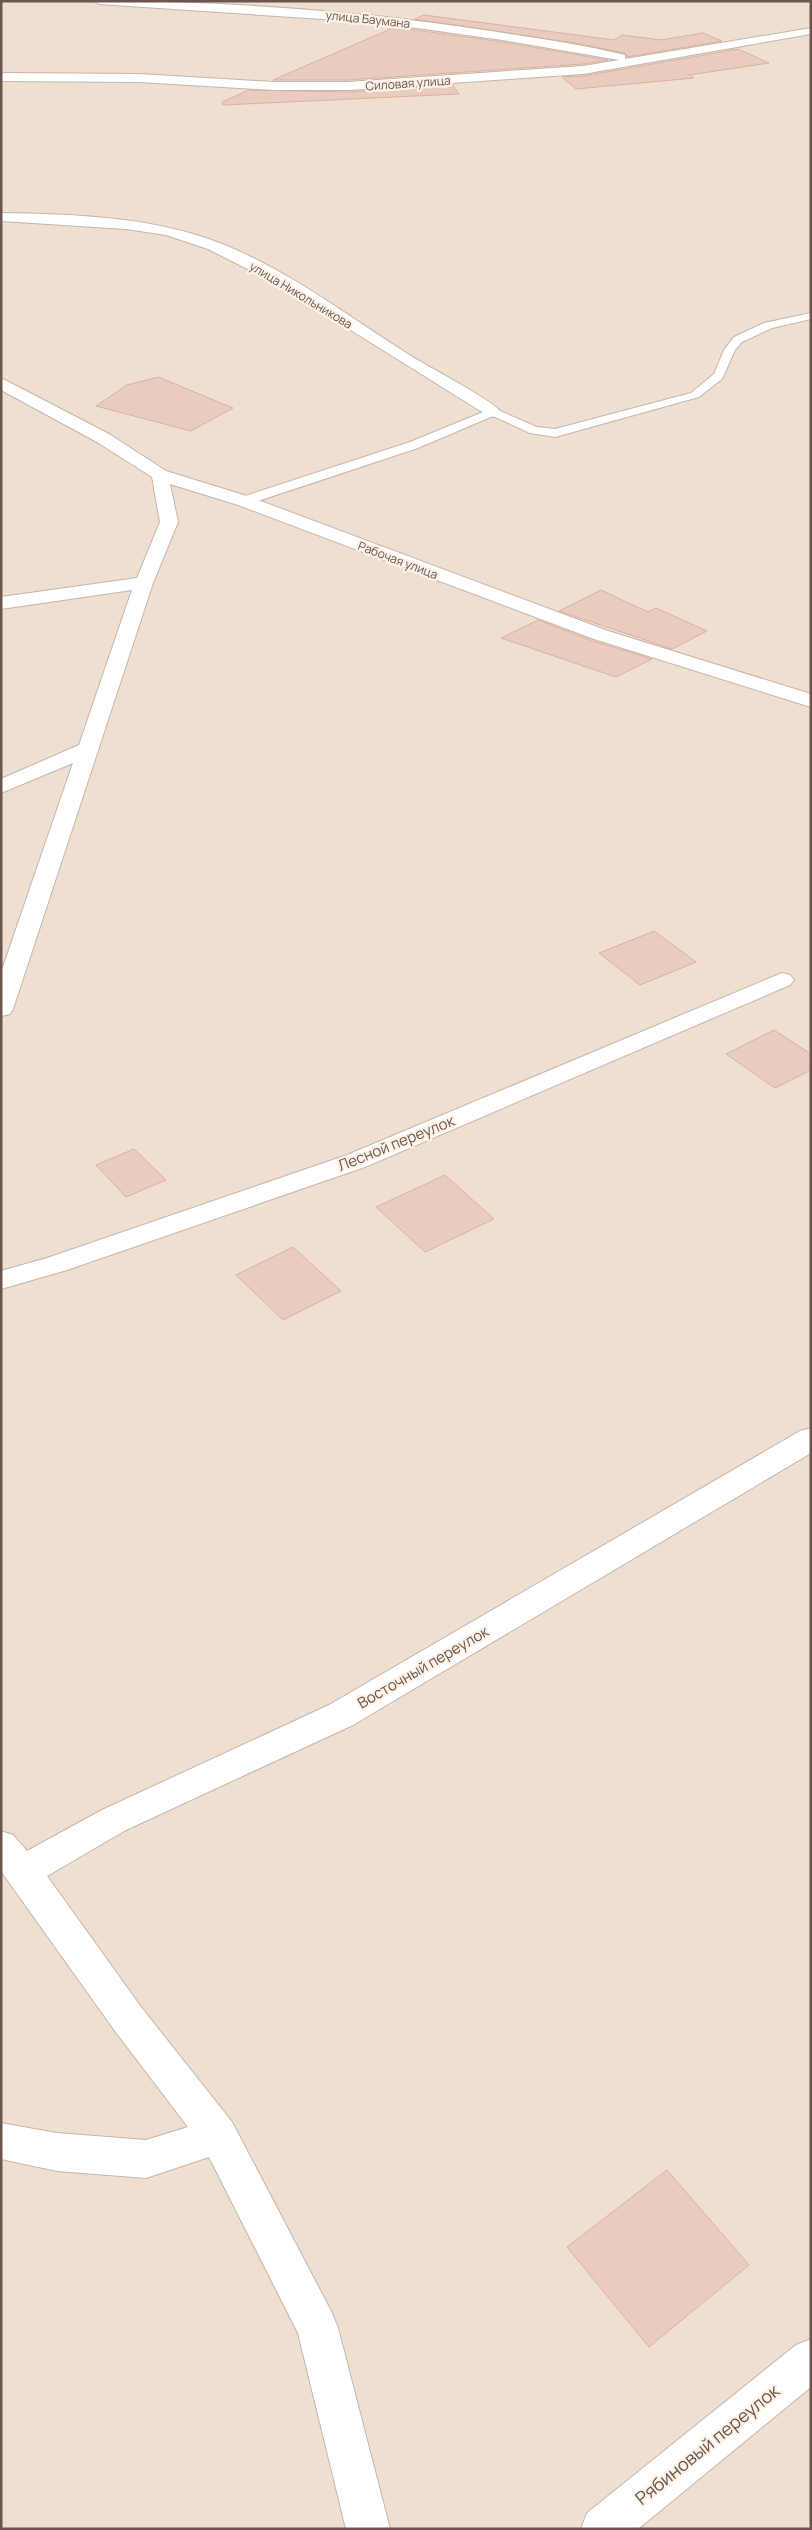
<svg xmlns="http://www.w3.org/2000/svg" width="812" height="2530" font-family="Manrope,sans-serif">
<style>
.residential{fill:#eedfd1}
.building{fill:#e9ccbd;stroke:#dab2a0}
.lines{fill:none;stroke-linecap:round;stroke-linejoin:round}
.service-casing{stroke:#c7b5ab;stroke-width:2}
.minor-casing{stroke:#c7b5ab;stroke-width:2}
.service{fill:#fff;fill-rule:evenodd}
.minor{fill:#fff;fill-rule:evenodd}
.labels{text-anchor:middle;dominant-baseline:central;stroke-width:4.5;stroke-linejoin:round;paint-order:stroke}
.far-street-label{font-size:12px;fill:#6c554c;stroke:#fcf2e7}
.street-label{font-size:15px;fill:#6c554c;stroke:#fcf2e7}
.near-street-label{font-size:18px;fill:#6c554c;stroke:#fcf2e7}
</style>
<rect width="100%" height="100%" fill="#f8eee2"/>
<path class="residential" d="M1 1H811V2529H1Z"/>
<path class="building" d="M424 15 614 40 622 35 661 40 703 33 722 41 627 57 625 53 575 43 414 19Z
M395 27 502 42 608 60 583 64 348 80H273Z
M738 49 769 63 689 75 694 78 576 89 562 77 583 76Z
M453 85 459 94 223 105 222 102 249 90 348 92Z
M158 377 233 408 191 431 96 406 127 385Z
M601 590 648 612 656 608 707 631 672 649 559 611Z
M538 620 593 641 652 659 616 677 501 638Z
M654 931 696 962 640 985 599 953Z
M774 1030 811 1054V1070L775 1088 726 1054Z
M134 1149 166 1180 126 1197 96 1165Z
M445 1175 494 1219 425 1252 376 1207Z
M293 1247 341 1291 283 1320 236 1275Z
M667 2170 749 2265 649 2347 567 2247Z"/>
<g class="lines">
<defs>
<path id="service" d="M811 313V319L772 328 742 342 735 350 722 379 699 397 555 437 530 433 493 416 418 448 249 504H239L238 501 239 498 410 442 493 408 537 427 555 429 691 393 714 374 724 350 734 337 764 323Z"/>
<path id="minor" d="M94 1C226 1 359 11 491 31 535 38 581 44 625 55V59L811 28V34L583 74 348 90H274L139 82 1 81V73L139 74 274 82H348L583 66 619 60 502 40 382 23 99 4Z
M1 213C65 214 132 216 193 234 272 257 342 313 411 356 427 366 494 401 501 412L493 417 487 415 277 284 208 249 166 235 126 229 1 221Z
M1 378 109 434 166 471 250 497 608 631 811 694V707L594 639 238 505 170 484 178 522 153 583 13 1009 10 1014 1 1016V973L73 763 1 793V779L79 745 132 590 1 609V597L137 578 160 522 152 477 97 442 1 390Z
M782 973 790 975 794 980 790 985 365 1167 67 1270 1 1289V1271L47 1258 347 1155Z
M811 1428V1453L353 1725 126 1830 47 1876 141 2007 232 2122 332 2313 338 2328 390 2529H346L298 2333 209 2157 146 2178 57 2171 1 2159V2123L57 2133 146 2140 188 2127 115 2031 1 1871V1831L13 1835 27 1851 102 1810 329 1705 800 1431Z
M811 2339V2387L638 2529H581L587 2513 796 2345Z"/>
</defs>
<use href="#service" class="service-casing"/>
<use href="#minor" class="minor-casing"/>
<use href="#service" class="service"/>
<use href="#minor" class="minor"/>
</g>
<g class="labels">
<g class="far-street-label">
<text transform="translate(368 19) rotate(6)">улица Баумана</text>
<text transform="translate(408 83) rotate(-4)">Силовая улица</text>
<text transform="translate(301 295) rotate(31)">улица Никольникова</text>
<text transform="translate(398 560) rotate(21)">Рабочая улица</text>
</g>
<g class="street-label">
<text transform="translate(396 1143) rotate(-22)">Лесной переулок</text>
<text transform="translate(423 1667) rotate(-30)">Восточный переулок</text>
</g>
<g class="near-street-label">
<text transform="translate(707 2444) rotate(-39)">Рябиновый переулок</text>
</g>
</g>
<rect width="812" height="2530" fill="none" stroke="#6c554c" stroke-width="5"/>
</svg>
